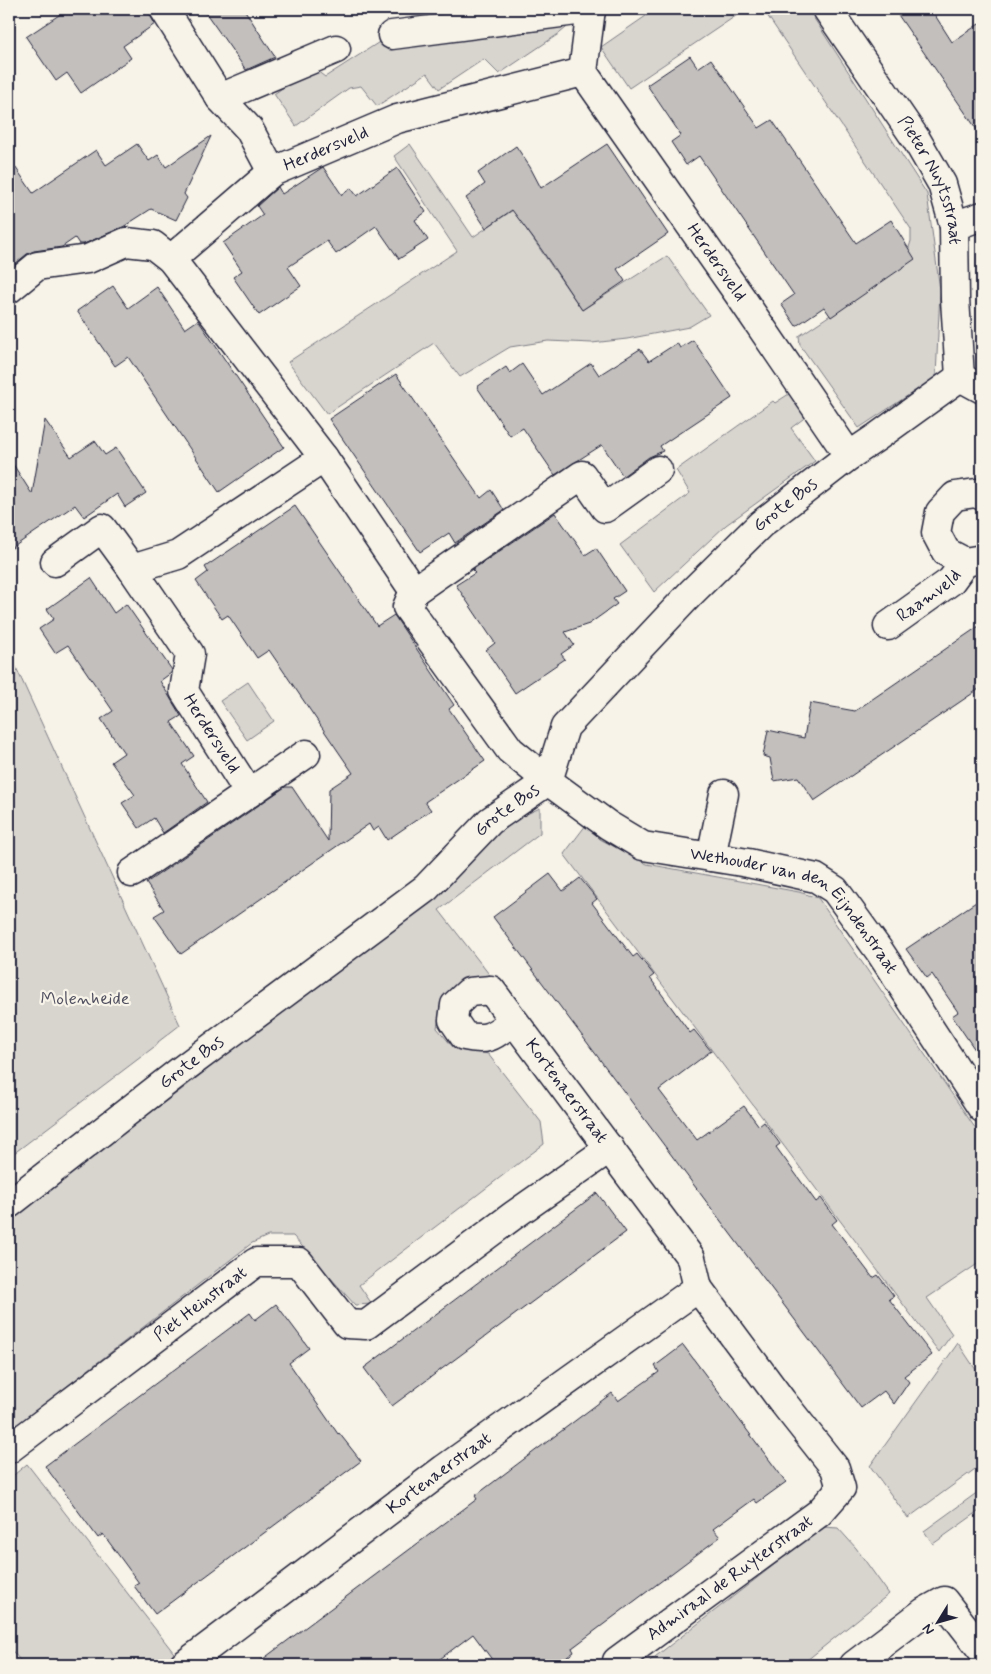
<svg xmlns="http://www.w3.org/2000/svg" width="991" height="1674" font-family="Mynerve,sans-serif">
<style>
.green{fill:#d8d5cf;stroke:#7d7c85}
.building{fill:#c2bfbd;stroke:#22223b}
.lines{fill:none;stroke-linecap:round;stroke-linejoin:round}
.minor-casing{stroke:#22223b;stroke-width:31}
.minor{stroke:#f7f3e8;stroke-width:28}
.labels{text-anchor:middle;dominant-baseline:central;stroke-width:4.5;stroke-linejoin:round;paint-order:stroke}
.street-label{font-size:18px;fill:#22223b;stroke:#f7f3e8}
.park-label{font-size:18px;fill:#504f60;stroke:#f7f3e8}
</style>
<rect width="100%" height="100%" fill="#f7f3e8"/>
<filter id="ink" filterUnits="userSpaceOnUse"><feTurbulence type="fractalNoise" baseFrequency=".02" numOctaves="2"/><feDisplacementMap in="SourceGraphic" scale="10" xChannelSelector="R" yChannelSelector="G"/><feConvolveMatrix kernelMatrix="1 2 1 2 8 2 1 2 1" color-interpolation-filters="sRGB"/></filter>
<g filter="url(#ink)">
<path class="green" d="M656 9H746L629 88 601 47Z
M763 9H808L927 194 940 290 936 377 859 428 800 345 799 336 848 303 907 254 911 241V229Z
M572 23 560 33 499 74 484 59 439 89 427 73 377 106 361 86 349 88 296 126 274 94 312 67 325 77 384 39Z
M410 144 473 237 513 210 582 310 667 256 709 315 689 327 627 339 592 343 548 341 510 347 460 377 434 343 327 414 288 362 457 251 394 156Z
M792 392 807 416 791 428 815 461 726 525 654 592 620 545 690 493 676 470 773 401 775 403Z
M9 652 180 1025 158 1042V1044L9 1157Z
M248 682 274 721 247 740 220 701Z
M540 808V833L439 910 492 978 458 982 441 1001 437 1028 453 1047 488 1054 541 1122 544 1144 359 1285 372 1304 355 1305 293 1236H268L252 1243 9 1431V1220L54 1184 181 1090 299 997 438 893 509 822Z
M586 825 600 839 647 864 799 892 818 898 982 1138V1261L927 1298 952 1334 939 1352 564 854Z
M958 1343 982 1379V1464L908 1518 870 1466Z
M27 1464 177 1657 166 1665H24L9 1647V1479Z
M982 1489V1509L933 1544 924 1531Z
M823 1527 838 1528 856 1548 889 1594 801 1665H646L651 1660Z"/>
<path class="building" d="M68 9H149L151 17 155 24 123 46 131 58 81 93 67 73 56 81 26 37Z
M203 9H244L275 57 246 70Z
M894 9H931L952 42 982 22V137Z
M690 56 698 68 711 59 759 128 772 120 856 243 891 220 915 259 831 317 824 307 796 326 781 304 794 295 699 156 686 165 671 142 681 135 647 85Z
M211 136 184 194 187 198 176 220 151 209 123 227 84 244H79L75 238 62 247 34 251 27 254 9 269V158L33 193 96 150 106 165 137 144 149 161 158 155 166 167Z
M607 144 668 234 617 269 625 281 582 310 541 249 512 210 486 228 466 198 485 184 478 173 516 146 530 167 541 188Z
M323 167 342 195 351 188 357 196 397 168 426 212 415 220 428 240 399 259 376 226 336 254 327 241 288 267 301 286 259 315 233 277 242 271 223 243 263 215 257 206 278 187 282 194Z
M113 286 128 308 157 287 185 329 198 320 284 447 219 492 128 357 115 366 77 311Z
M693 340 732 398 660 446 663 451 649 457 623 476 602 445 555 475 523 428 510 436 477 387 506 367 510 373 522 364 543 395 591 363 599 375 640 349 649 361 677 343 680 348Z
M396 374 481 498 491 490 504 510 455 543 449 533 420 552 329 419Z
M45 420 71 457 95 441 105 455 116 448 146 493 125 507 117 494 84 517 75 505 9 550V458L32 494Z
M295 506 377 626 394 615 454 705 449 709 485 761 425 802 431 810 387 840 379 827 373 831 369 824 181 954 154 916 164 910 146 883 285 787H292L328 841 329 789 353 773 269 650 257 658 228 615 222 619 196 581 208 572 205 567Z
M555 513 585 555 596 548 625 591 613 599 617 604 589 624 565 632 574 645 561 654 565 659 515 693 486 650 495 643 456 585 475 573 472 570Z
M91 578 114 613 126 604 172 670 171 673 160 681 181 716 171 722 194 756 182 764 207 802 163 833 154 818 139 828 122 803 135 795 111 762 124 753 101 719 113 711 68 645 55 653 39 629 54 619 47 609Z
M982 624V687L814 801 798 777 774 781 770 758 763 756 768 730 804 738 810 703 855 711Z
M550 874 563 891 580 878 597 899 592 903 633 957 637 954 654 975 650 978 690 1033 694 1030 711 1051 659 1090 697 1140 744 1106 759 1126 764 1122 780 1144 776 1147 816 1202 821 1198 837 1220 832 1224 873 1278 878 1275 894 1296 889 1299 932 1355 904 1376 909 1382 894 1404 884 1391 861 1408 493 917Z
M982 898V1060L952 1016 958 1012 932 974 927 978 906 949Z
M597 1193 626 1232 392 1406 364 1368Z
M276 1304 309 1348 289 1363 338 1434 339 1433 361 1461 155 1614 134 1586 139 1583 103 1534 98 1538 45 1466 250 1313 255 1320Z
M683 1345 786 1482 757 1503 754 1499 713 1529 720 1537 572 1648 574 1652 556 1665H496L473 1634 432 1665H255L477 1499 475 1496 612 1393 618 1401 659 1372 655 1366Z"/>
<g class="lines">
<defs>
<g id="minor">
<path d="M164 9 220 98 249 129 272 172"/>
<path id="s1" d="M591 9 583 72 742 299 849 456"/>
<path id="s2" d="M827 9 916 139 942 184 954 226 955 299 960 377"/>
<path d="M392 35 592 9"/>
<path d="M220 98 336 49"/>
<path d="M954 226 982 216"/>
<path id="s3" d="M171 259 272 172 397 119 583 72"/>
<path d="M9 289 37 266 88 259 126 242 153 245 171 259 324 458 414 591"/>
<path d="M960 377 982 389"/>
<path id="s4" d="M658 470 605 508 582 475 414 591 407 607 510 750 548 781 608 825 643 846 748 863 816 878 835 890 880 952 982 1108"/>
<path d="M982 496 976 493 955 496 940 512 936 533 946 552 965 562 982 559"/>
<path id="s5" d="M55 562 102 528 132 569 190 654 184 691 249 793"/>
<path d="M132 569 178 555 324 458"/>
<path id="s6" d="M888 626 951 581 965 562"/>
<path d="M711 857 724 794"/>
<path d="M132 873 306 754"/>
<path id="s7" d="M513 1021C494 1035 489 1042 464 1036L453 1020 455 1005 469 992 491 990 691 1258 698 1288"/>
<path id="s8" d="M9 1204 180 1071 426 888 490 821 548 781 565 727 691 593 761 524 849 456 877 437 960 377"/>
<path id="s9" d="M9 1449 256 1262H299L347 1324 366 1325 514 1215 610 1148"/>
<path id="s10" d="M184 1665 444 1469 698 1288 782 1401 835 1468 841 1488 819 1513 617 1661V1665"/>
<path d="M854 1665 924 1612 944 1601 982 1650"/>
</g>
</defs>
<use href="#minor" class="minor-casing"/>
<use href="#minor" class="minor"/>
</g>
</g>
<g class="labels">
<g class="street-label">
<text stroke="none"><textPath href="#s3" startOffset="192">Herdersveld</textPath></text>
<text stroke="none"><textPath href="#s2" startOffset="202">Pieter Nuytsstraat</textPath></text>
<text stroke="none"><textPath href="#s1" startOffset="296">Herdersveld</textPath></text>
<text stroke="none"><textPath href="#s8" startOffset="1056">Grote Bos</textPath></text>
<text stroke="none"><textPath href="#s6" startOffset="51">Raamveld</textPath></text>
<text stroke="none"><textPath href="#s5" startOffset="300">Herdersveld</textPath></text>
<text stroke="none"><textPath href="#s8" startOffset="636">Grote Bos</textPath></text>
<text stroke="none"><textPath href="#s4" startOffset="841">Wethouder van den Eijndenstraat</textPath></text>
<text stroke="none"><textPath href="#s8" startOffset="231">Grote Bos</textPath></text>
<text stroke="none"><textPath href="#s7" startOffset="256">Kortenaerstraat</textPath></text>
<text stroke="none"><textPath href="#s9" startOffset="240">Piet Heinstraat</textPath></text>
<text stroke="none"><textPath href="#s10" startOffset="319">Kortenaerstraat</textPath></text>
<text transform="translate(730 1578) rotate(-36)">Admiraal de Ruyterstraat</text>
</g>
<g class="park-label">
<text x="85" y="999">Molenheide</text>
</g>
</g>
<rect width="991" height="1674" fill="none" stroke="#f7f3e8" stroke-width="30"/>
<rect x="15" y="15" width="961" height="1644" fill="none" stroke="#22223b" stroke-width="2" filter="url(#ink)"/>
<g transform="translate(938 1622) rotate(233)" stroke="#f7f3e8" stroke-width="4" paint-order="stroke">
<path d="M0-4L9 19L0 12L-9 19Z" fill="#22223b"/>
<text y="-8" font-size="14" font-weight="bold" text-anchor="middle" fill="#22223b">N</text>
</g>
</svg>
